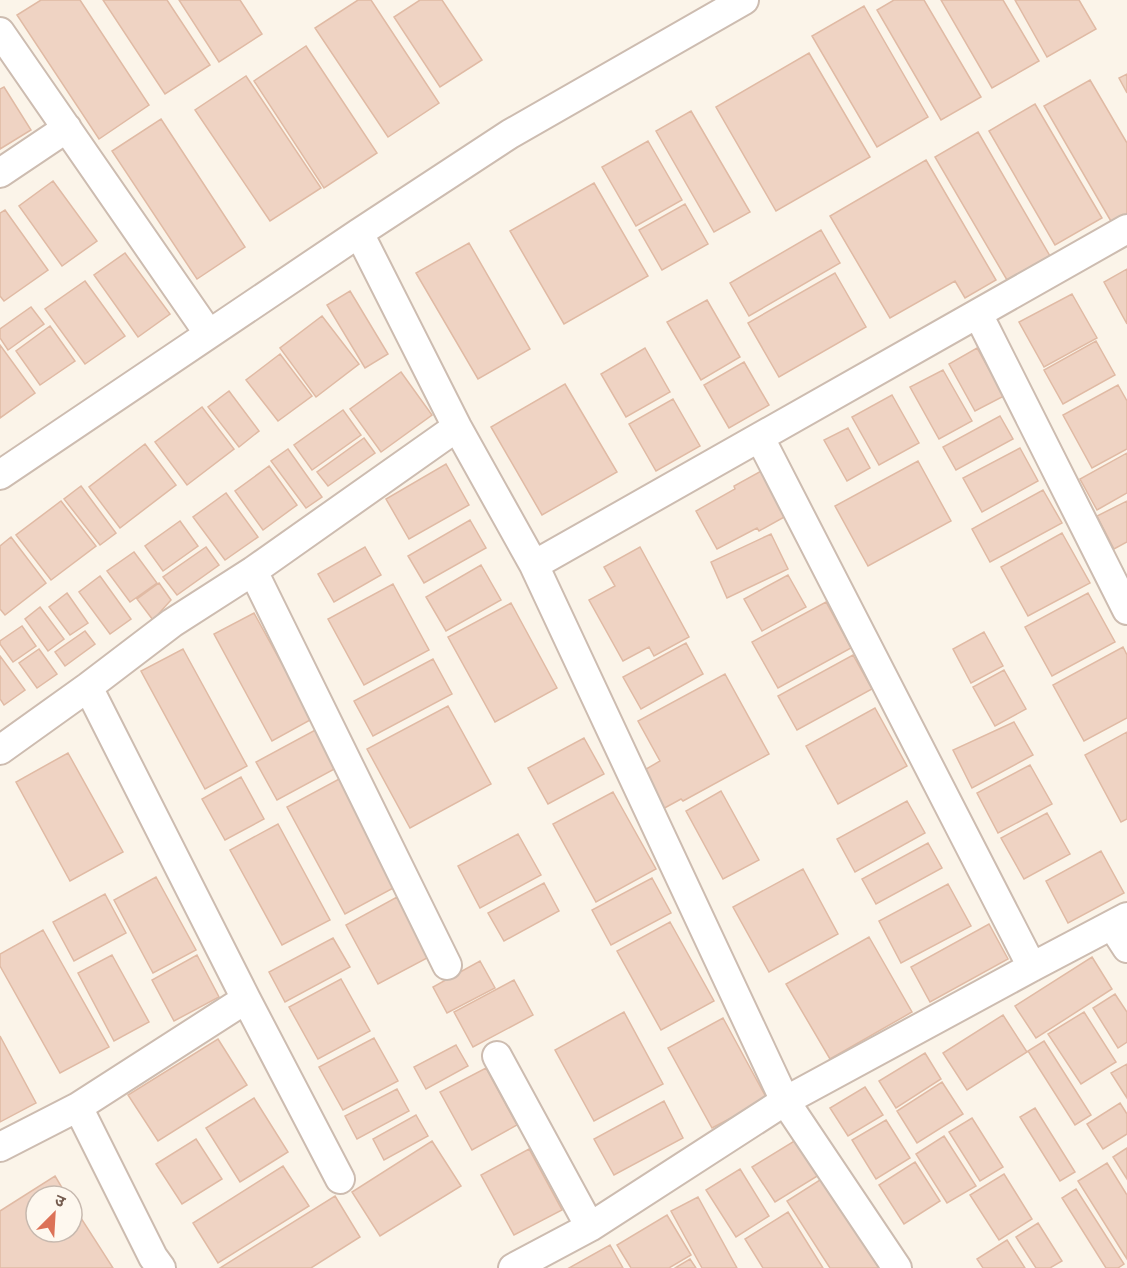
<svg xmlns="http://www.w3.org/2000/svg" width="1127" height="1268" font-family="'Varela Round','Noto Sans Devanagari',sans-serif">
<style>
.building{fill:#efd3c3;stroke:#e0baa4;stroke-width:1.5}
.lines{fill:none;stroke-linecap:round;stroke-linejoin:round}
.minor-casing{stroke:#cdbcb0;stroke-width:32}
.minor{stroke:#fff;stroke-width:28}
</style>
<rect width="100%" height="100%" fill="#fbf4e9"/>
<path class="building" d="M41 0H80L149 105 99 139 17 15Z
M103 0H167L210 65 165 94Z
M179 0H240L262 34 219 62Z
M358 0H371L439 103 388 137 315 28Z
M420 0H442L482 60 440 87 394 17Z
M894 0H924L981 97 941 120 877 10Z
M941 0H1003L1039 61 992 88Z
M1015 0H1079L1096 29 1047 57Z
M864 6 928 117 877 147 812 36Z
M306 46 377 153 324 188 254 81Z
M809 53 870 157 776 211 716 107Z
M1127 74V93L1119 78Z
M246 76 321 188 270 221 195 110Z
M1090 80 1127 143V215L1112 223 1044 106Z
M4 87 31 130 0 149V89Z
M1035 104 1102 218 1055 245 989 131Z
M691 111 750 212 714 232 656 131Z
M161 119 245 247 197 279 112 151Z
M978 132 1050 256 1007 280 935 157Z
M648 141 682 200 636 226 602 167Z
M926 160 996 280 965 298 955 281 890 318 830 216Z
M53 181 97 241 62 266 19 206Z
M594 183 648 276 564 324 510 231Z
M685 204 708 244 662 270 639 230Z
M5 210 48 270 4 301 0 296V213Z
M821 230 840 263 749 316 730 283Z
M469 243 530 349 478 379 416 273Z
M125 253 170 314 138 337 94 275Z
M1127 269V324L1104 282Z
M835 273 866 327 779 377 748 323Z
M85 281 125 336 85 364 45 309Z
M350 291 388 354 365 368 327 305Z
M1072 294 1097 338 1044 367 1019 322Z
M707 300 740 357 701 380 667 322Z
M31 307 44 324 8 350 0 338V329Z
M322 316 359 364 316 397 280 348Z
M50 326 75 361 40 385 16 351Z
M1096 341 1115 375 1063 404 1044 370Z
M0 345 35 393 0 418Z
M645 348 670 392 626 417 601 374Z
M977 348 1004 396 975 411 949 364Z
M280 354 312 396 278 421 246 380Z
M744 362 769 405 729 428 704 385Z
M943 370 972 421 939 439 910 387Z
M401 372 432 415 381 452 350 409Z
M565 384 617 472 542 515 491 427Z
M1118 385 1127 401V449L1092 468 1063 415Z
M229 391 259 431 239 447 208 407Z
M892 395 919 443 879 465 852 417Z
M673 399 700 446 656 471 629 424Z
M202 407 234 449 187 485 155 442Z
M343 410 361 435 312 470 294 445Z
M1000 416 1013 439 956 470 943 447Z
M848 428 870 468 847 481 824 440Z
M364 438 375 453 328 486 317 472Z
M145 444 176 485 120 528 89 487Z
M1020 448 1038 481 982 512 963 478Z
M288 449 322 497 306 508 271 461Z
M1127 453V493L1097 510 1080 479Z
M918 461 951 521 868 566 835 506Z
M446 464 469 505 409 539 386 499Z
M269 466 297 505 263 530 235 491Z
M763 470 788 515 759 531 757 528 717 549 696 511 735 489 734 486Z
M81 486 116 533 100 545 64 499Z
M1043 490 1062 523 990 562 972 529Z
M226 493 258 537 225 560 193 517Z
M61 501 96 546 51 580 16 535Z
M1127 501V542L1114 549 1097 516Z
M470 520 486 548 424 583 408 556Z
M180 521 198 546 163 571 145 546Z
M1062 533 1090 583 1028 616 1001 567Z
M771 534 788 569 727 598 711 562Z
M11 537 46 583 5 615 0 609V546Z
M206 547 219 565 177 595 163 577Z
M365 547 381 575 334 602 318 574Z
M640 547 689 637 654 656 649 647 623 661 589 600 615 586 604 567Z
M134 552 157 583 130 602 107 571Z
M481 565 501 600 446 631 426 597Z
M788 575 806 607 762 631 744 599Z
M100 576 131 619 110 634 79 592Z
M159 583 171 600 153 620 137 599Z
M393 584 429 650 364 685 328 619Z
M67 593 88 623 70 635 49 607Z
M1088 593 1115 642 1052 676 1025 627Z
M826 602 851 648 778 688 752 642Z
M511 603 557 688 495 722 448 637Z
M40 607 64 639 48 651 25 619Z
M254 613 312 719 272 741 214 634Z
M22 626 36 646 13 662 0 644V641Z
M85 631 95 644 65 666 55 652Z
M984 632 1003 666 971 683 953 649Z
M686 643 703 674 641 709 623 677Z
M1123 647 1127 655V718L1084 741 1053 685Z
M39 649 57 674 37 688 19 663Z
M183 649 247 766 205 789 141 671Z
M853 655 872 689 797 730 778 696Z
M0 656 25 690 4 705 0 699Z
M433 659 452 694 373 736 354 701Z
M1004 670 1026 709 995 726 973 687Z
M725 674 769 754 683 801 681 799 661 810 641 772 660 761 638 721Z
M448 706 491 784 410 828 367 749Z
M875 708 907 766 838 804 806 746Z
M1014 722 1033 755 972 788 953 750Z
M319 728 340 766 277 800 256 762Z
M1127 732V819L1121 822 1085 755Z
M584 738 604 774 548 804 528 768Z
M68 753 123 852 70 881 16 782Z
M1030 765 1052 804 998 833 977 793Z
M241 777 264 819 225 840 202 799Z
M341 778 399 885 345 914 287 807Z
M721 791 759 860 723 879 686 811Z
M613 792 656 869 596 902 553 824Z
M907 801 925 833 855 872 837 839Z
M1047 813 1070 854 1024 879 1001 838Z
M278 824 330 920 282 945 230 850Z
M518 834 541 875 480 908 458 866Z
M928 843 942 868 876 904 862 879Z
M1101 851 1124 893 1068 923 1046 881Z
M803 869 838 934 769 972 733 907Z
M156 877 196 950 153 973 114 900Z
M652 878 671 913 611 945 592 910Z
M544 883 559 911 504 941 488 913Z
M948 884 971 926 901 963 879 921Z
M105 894 126 933 74 961 53 922Z
M397 897 429 957 378 984 346 925Z
M670 922 714 1001 661 1030 617 951Z
M989 924 1008 959 930 1002 911 967Z
M43 930 109 1047 60 1073 0 966V954Z
M869 937 912 1012 830 1059 786 984Z
M333 938 350 967 285 1002 269 972Z
M112 955 149 1022 114 1041 78 973Z
M197 955 219 997 174 1021 152 980Z
M1092 957 1112 989 1036 1038 1015 1006Z
M480 961 495 988 447 1013 433 987Z
M341 979 370 1031 318 1059 289 1007Z
M514 980 533 1015 473 1047 454 1012Z
M1115 994 1127 1012V1042L1118 1048 1093 1008Z
M624 1012 663 1084 594 1121 555 1050Z
M1084 1012 1116 1062 1081 1084 1048 1034Z
M1003 1015 1027 1052 967 1090 943 1053Z
M723 1018 767 1099 712 1128 668 1048Z
M0 1036 36 1103 0 1122Z
M374 1038 398 1081 343 1110 319 1067Z
M218 1039 247 1085 158 1141 128 1095Z
M1044 1041 1091 1115 1075 1125 1028 1051Z
M456 1045 468 1066 426 1089 414 1067Z
M925 1053 941 1079 896 1108 879 1081Z
M1127 1064V1098L1111 1073Z
M486 1068 517 1125 472 1150 440 1092Z
M942 1082 963 1114 917 1143 897 1111Z
M865 1087 883 1115 848 1136 830 1108Z
M397 1089 409 1111 357 1139 345 1116Z
M254 1098 288 1152 240 1182 206 1128Z
M664 1101 683 1138 614 1175 594 1139Z
M1120 1103 1127 1114V1134L1103 1149 1087 1124Z
M1035 1108 1075 1172 1060 1181 1020 1117Z
M416 1115 428 1136 384 1160 373 1139Z
M972 1118 1003 1167 980 1181 949 1132Z
M886 1120 910 1158 876 1179 852 1140Z
M944 1136 976 1186 947 1203 916 1154Z
M196 1139 222 1179 182 1204 156 1164Z
M796 1140 819 1175 775 1202 752 1167Z
M432 1141 461 1186 380 1236 352 1192Z
M1127 1148V1179L1113 1157Z
M529 1149 562 1210 514 1235 481 1175Z
M915 1162 940 1201 904 1224 879 1185Z
M1107 1163 1127 1195V1259L1078 1181Z
M283 1166 309 1206 218 1263 193 1223Z
M740 1169 769 1216 736 1237 706 1190Z
M1004 1174 1032 1219 999 1240 970 1195Z
M55 1176 67 1196H36V1232H72V1204L113 1268H0V1211Z
M823 1178 879 1268H830L787 1201Z
M1076 1189 1124 1264 1118 1268H1106L1062 1198Z
M335 1196 360 1237 311 1268H220Z
M698 1197 737 1268H702L671 1211Z
M788 1212 823 1268H763L745 1239Z
M667 1215 691 1255 669 1268H631L617 1245Z
M1038 1223 1062 1261 1050 1268H1036L1016 1237Z
M1007 1240 1025 1268H983L977 1259Z
M610 1245 623 1268H569Z
M690 1259 696 1268H675Z"/>
<g class="lines">
<defs>
<path id="minor" d="M0 32 209 334
M0 173 67 128
M359 233 457 427 534 565 785 1101 897 1268
M978 314 1127 610
M760 438 1032 967
M0 475 359 233 510 134 744 0
M534 565 1127 229
M253 571 447 965
M88 687 246 999 340 1179
M0 750 88 687 172 623 253 571 457 427
M1112 925 1127 948
M497 1056 590 1227
M78 1107 153 1257 161 1268
M0 1147 78 1107 246 999
M513 1268 590 1227 785 1101 1032 967 1127 917"/>
</defs>
<use href="#minor" class="minor-casing"/>
<use href="#minor" class="minor"/>
</g>
<g transform="translate(54 1214) rotate(24)"><circle r="28" fill="#fef8ef" stroke="#c7b9af" stroke-width="1.5"/>
<path d="M0-4.5L10 22L0 15L-10 22Z" fill="#dc7257"/>
<text y="-9" font-size="16" font-weight="bold" text-anchor="middle" fill="#745b4e">उ</text>
</g>
</svg>
